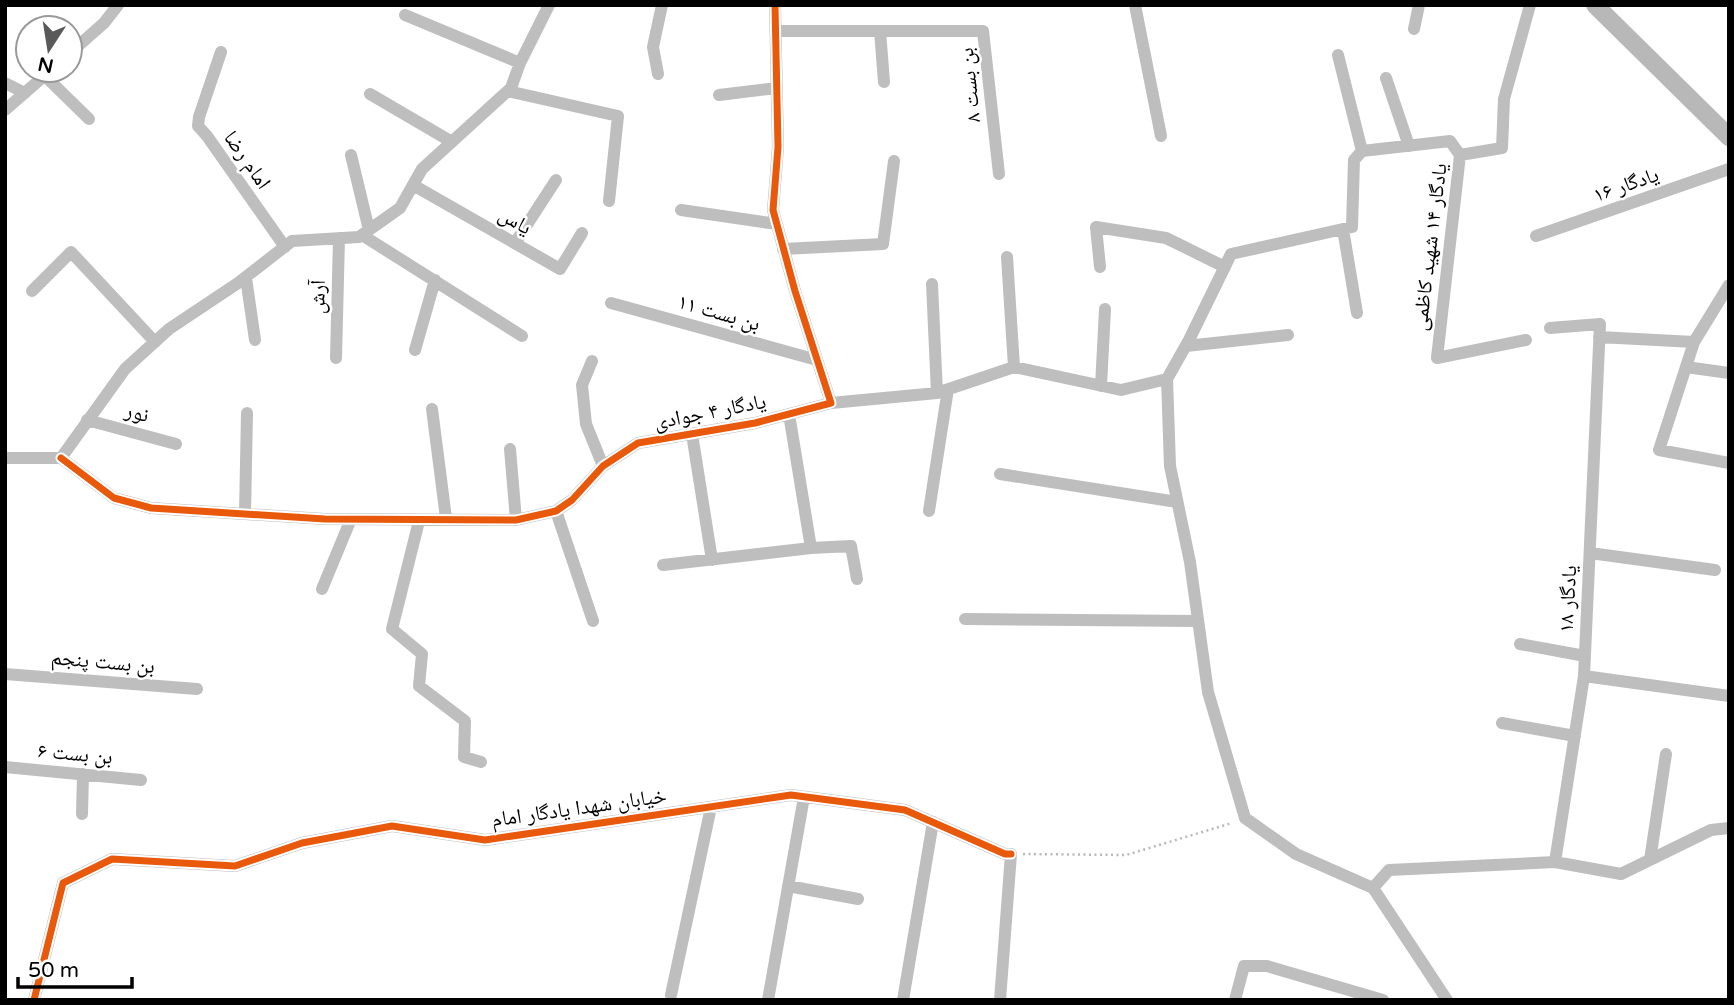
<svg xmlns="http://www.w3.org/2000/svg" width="1734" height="1005" font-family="'Varela Round','Noto Naskh Arabic',sans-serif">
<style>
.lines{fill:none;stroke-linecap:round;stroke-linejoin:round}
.path{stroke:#b9b9b9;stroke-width:2.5;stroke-dasharray:2 3.5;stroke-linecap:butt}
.street{stroke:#bebebe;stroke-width:12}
.secondary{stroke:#b8b8b8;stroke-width:18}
.cycleway-casing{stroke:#fff;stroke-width:11}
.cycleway{stroke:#e8590c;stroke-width:7}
.labels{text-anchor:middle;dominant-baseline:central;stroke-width:5;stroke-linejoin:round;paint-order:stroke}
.street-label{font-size:21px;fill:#000;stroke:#fff}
</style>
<rect width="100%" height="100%" fill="#fff"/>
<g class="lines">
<path class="path" d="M1023 854 1126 855 1232 823"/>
<path class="street" d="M1135 5 1161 136
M1414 29 1419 5
M776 31H983L999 174
M880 31 884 82
M221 52 199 117 198 126 207 136 285 247
M70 53 104 23 118 5
M520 63 549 5
M658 74 653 47 662 5
M45 76 89 119
M1386 78 1409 146
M5 83 25 93
M508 91 618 116 609 201
M370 94 452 142
M719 95 777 88
M5 110 51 70
M1362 151 1450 141 1460 155
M351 155 369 230
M413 185 560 269 582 233
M681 210 777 224
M1343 229 1357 313
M362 235 522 336
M1536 236 1729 169
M515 243 556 180
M783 249 883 244 894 161
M1007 257 1014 367
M1100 267 1096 227 1166 238 1225 267
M246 278 255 340
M932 284 937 393
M1729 285 1694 342 1659 450 1729 463
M32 291 71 252 155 342
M611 303 817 360
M1550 328 1600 324 1584 676 1555 862
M1599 337 1694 342
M1526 340 1437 358 1460 155 1502 148 1504 99 1530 5
M1186 346 1288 335
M415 350 435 280
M336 358 339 238
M592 361 582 385 586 424 603 466
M1686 367 1729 373
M1167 379 1170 466 1190 562 1208 692 1245 818 1296 854 1373 888 1447 1000
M1101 386 1105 309
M831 403 937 393 1014 367 1121 390 1167 379 1189 340 1231 254 1352 227 1354 160 1362 151 1338 55
M432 409 446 518
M789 414 811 548
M87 420 176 444
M692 434 712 560
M510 449 516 520
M5 458H61
M61 458 114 498 151 508 325 519 516 520 556 511 572 500 603 466 638 443 755 423 831 403 795 291 773 210 778 147 775 5
M61 458 125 369 169 329 238 283 292 241 359 237 400 208 422 169 511 88 520 63 405 15
M1000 474 1177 502
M556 511 593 621
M929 511 948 389
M245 514 247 413
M419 521 392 629 422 654 419 686 465 721 464 757 481 762
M1590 553 1715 570
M663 565 811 548 851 546 857 579
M322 589 351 519
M965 619 1198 621
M1520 644 1585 656
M5 674 197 689
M1584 676 1729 696
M1502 723 1575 736
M5 767 141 780
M82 814 83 774
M1650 860 1666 754
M788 886 858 899
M1373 888 1389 870 1555 862 1621 874 1711 830 1729 828
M671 995 711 807
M34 1000 63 883 112 859 235 866 302 843 392 826 485 840 791 795 905 810 1005 854H1011
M768 1000 804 797
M903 1000 933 822
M1000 1000 1011 854
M1235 1000 1244 966H1267L1383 1000"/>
<path class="secondary" d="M1595 5 1729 137"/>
<defs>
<path id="cycleway" d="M61 458 114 498 151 508 325 519 516 520 556 511 572 500 603 466 638 443 755 423 831 403 795 291 773 210 778 147 775 5
M34 1000 63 883 112 859 235 866 302 843 392 826 485 840 791 795 905 810 1005 854H1011"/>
</defs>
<use href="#cycleway" class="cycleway-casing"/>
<use href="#cycleway" class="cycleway"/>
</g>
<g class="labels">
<g class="street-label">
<text transform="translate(970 85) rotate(-96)">بن بست ۸</text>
<text transform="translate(247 160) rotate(55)">امام رضا</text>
<text transform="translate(1626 185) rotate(-19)">یادگار ۱۶</text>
<text transform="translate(515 221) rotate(30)">یاس</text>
<text transform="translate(1430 247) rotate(-83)">یادگار ۱۴ شهید کاظمی</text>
<text transform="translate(318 297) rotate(-89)">آرش</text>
<text transform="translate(719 313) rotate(16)">بن بست ۱۱</text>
<text transform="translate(710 412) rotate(-11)">یادگار ۴ جوادی</text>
<text transform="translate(137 413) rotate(15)">نور</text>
<text transform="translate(1568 599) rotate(-87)">یادگار ۱۸</text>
<text transform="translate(103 662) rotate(5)">بن بست پنجم</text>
<text transform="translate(75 754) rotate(5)">بن بست ۶</text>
<text transform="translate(579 808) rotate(-8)">خیابان شهدا یادگار امام</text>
</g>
</g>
<rect width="1734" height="1005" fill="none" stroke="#000000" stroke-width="14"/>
<g transform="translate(49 49) rotate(192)"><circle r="33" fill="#ffffff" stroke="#999999" stroke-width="2"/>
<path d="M0-5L12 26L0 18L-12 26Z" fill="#595959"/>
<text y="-10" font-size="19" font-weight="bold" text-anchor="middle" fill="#000000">N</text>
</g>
<path d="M18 977v10h114v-10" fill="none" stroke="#000000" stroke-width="3.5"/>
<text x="28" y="977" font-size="21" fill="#000000" stroke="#ffffff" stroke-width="5" paint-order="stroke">50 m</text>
</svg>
